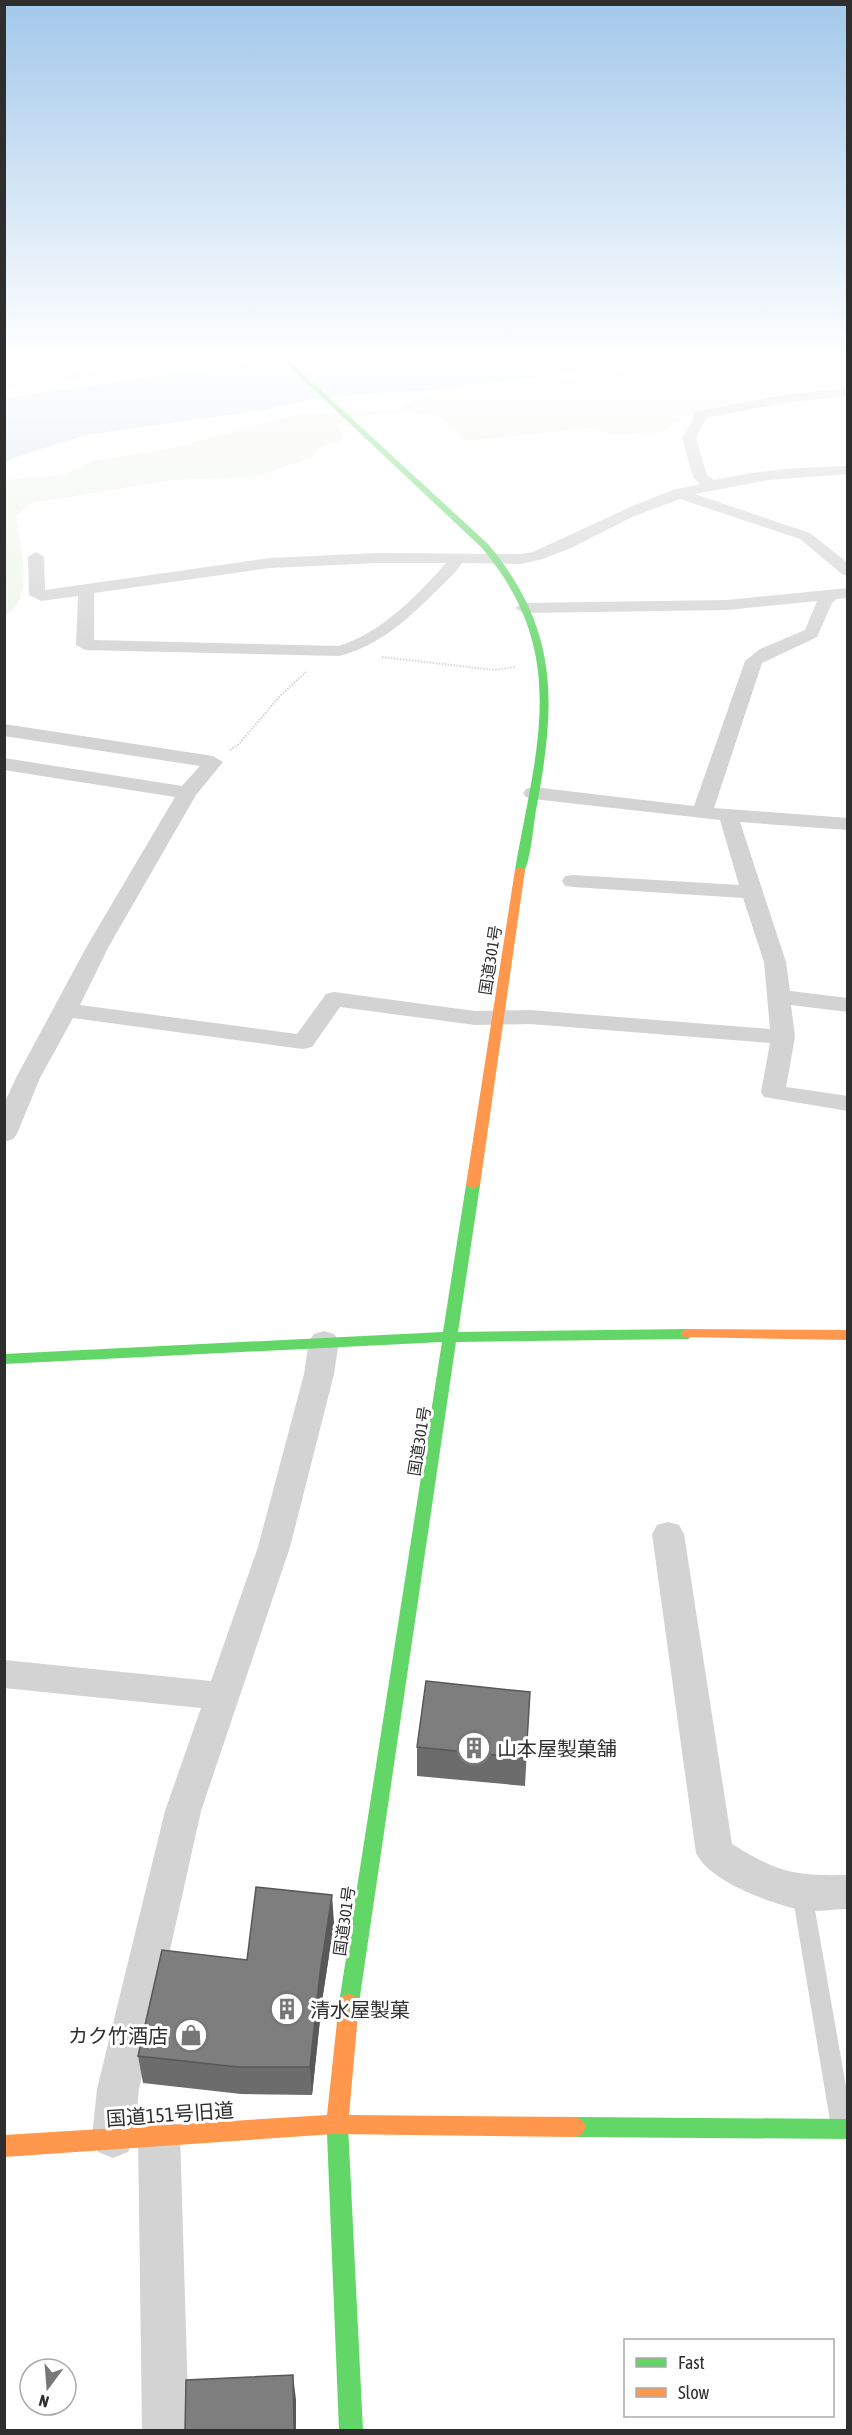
<svg xmlns="http://www.w3.org/2000/svg" width="852" height="2435" font-family="'Asap Condensed','Noto Sans JP',sans-serif">
<style>
.green{fill:#eff4ec}
.water{fill:#d9e5f0}
.lines{fill:none;stroke-linecap:round;stroke-linejoin:round}
.path{stroke:#d3d3d3;stroke-width:2;stroke-dasharray:1.5 1.5;stroke-linecap:butt}
.lane{fill:#d3d3d3;fill-rule:evenodd}
.street{fill:#d3d3d3;fill-rule:evenodd}
.fast{fill:#63d668;fill-rule:evenodd}
.slow{fill:#ff974d;fill-rule:evenodd}
.wall{fill:#6c6c6c}
.shaded-wall{fill:#585858}
.building{fill:#7e7e7e;stroke:#585858;stroke-width:1.5}
.labels{text-anchor:middle;dominant-baseline:central;stroke-width:6;stroke-linejoin:round;paint-order:stroke}
.street-label{font-size:16px;fill:#2e2e2e;stroke:#fff}
.near-poi-label{font-size:20px;fill:#2e2e2e;stroke:#fff;text-anchor:start}
.near-street-label{font-size:20px;fill:#2e2e2e;stroke:#fff}
</style>
<rect width="100%" height="100%" fill="#fff"/>
<path class="green" d="M54 356H126L102 364 64 367Z
M252 356 105 375 102 369 130 357Z
M723 356H847V388L773 395 733 405 684 417 663 432 615 435 590 428 467 441C457 433 446 419 433 415 417 410 349 414 336 424L342 434 340 441 319 447 311 458 253 477 171 480 31 503 16 516C19 543 37 600 5 615V480L62 475 93 461 167 449 298 414 398 410C434 381 504 387 550 381 608 374 665 362 723 356Z
M89 369 101 377 5 390V378Z"/>
<path class="water" d="M290 356H702L428 391 389 392 307 400 265 410 85 435 11 459 5 464V398Z"/>
<g class="lines">
<path class="path" d="M382 657 494 670 515 667
M230 750 238 745 281 695 306 672"/>
<path class="lane" d="M802 1884 809 1887 812 1893 848 2098V2129L841 2131 834 2128 830 2121 792 1893 795 1887Z"/>
<path class="street" d="M848 388V396L782 403 706 418 696 438 707 475 714 480C758 470 803 467 848 466V474L768 480 695 494 810 533 848 563V576L842 574 800 539 680 499 632 517 573 547 543 559 521 564 462 563C454 575 443 584 433 594 405 622 378 646 339 656L85 650 76 645 78 596 41 601 29 595 28 557 36 552 44 557 45 590 270 558 377 553 521 554 533 552 637 504 673 490 700 484 693 477 682 438 692 422 694 412 782 395ZM377 563H446C418 595 380 634 338 646L94 640V593L270 568Z
M848 588V598L836 599 832 603 817 637 762 663 714 808 848 818V830L740 822 786 962 790 991 848 998V1012L791 1005 795 1037 786 1087 848 1096V1111L764 1097 761 1092 770 1043 530 1024 475 1025 340 1007 312 1047 303 1049 73 1018 40 1078 17 1134 13 1139 4 1142V1104L16 1078 87 946 175 797 4 770V758L182 786 200 766 4 736V724L213 756 223 762 196 795 109 946 80 1005 297 1034 326 994 334 992 475 1011 530 1010 770 1029 764 962 743 898 573 887 565 886 562 881 565 876 573 875 739 885 720 820 533 799 526 797 523 793 526 789 533 787 694 806 745 661 760 649 805 630 817 601 727 610 523 613 515 608 523 603 727 600Z
M324 1331 334 1334 339 1341 334 1374 290 1547 201 1811 139 2089 134 2137 128 2152 113 2158 98 2152 92 2137 97 2089 165 1811 201 1708 4 1688V1660L211 1681 258 1547 304 1374 309 1341 314 1334Z
M668 1522 679 1525 684 1534 732 1844C779 1873 793 1876 848 1875V1909C833 1909 815 1913 801 1910 770 1903 710 1882 696 1853L652 1534 657 1525Z
M159 2113 174 2119 180 2134 189 2430H142L138 2134 144 2119Z"/>
<path class="fast" d="M278 356H284L488 544C559 629 556 701 537 805 533 824 532 855 524 872L520 873 515 870C536 748 571 654 482 548Z
M473 1181 480 1185 458 1332 688 1329 695 1334 688 1339 456 1342 359 2003 356 2010 349 2012 342 2010 339 2003 442 1342 4 1364V1354L443 1332 466 1185Z
M330 2115 344 2118 348 2125 363 2430H339L327 2134 323 2132 319 2125 323 2118Z
M575 2117 848 2119V2139L575 2137 568 2134 564 2127 568 2120Z"/>
<path class="slow" d="M520 867 525 870 480 1185 473 1189 466 1185 515 870Z
M688 1329 848 1330V1340L683 1337 681 1334 683 1331Z
M349 1994 356 1996 359 2003 349 2115 575 2117 582 2120 586 2127 582 2134 575 2137 334 2134 4 2157V2135L327 2115 339 2003 342 1996Z"/>
</g>
<path class="wall" d="M530 1692 525 1786 417 1776V1747Z
M334 1923 322 2001 312 2095 241 2094 143 2083 138 2056 247 1960Z"/>
<path class="shaded-wall" d="M332 1895 334 1923 322 2001 312 2095 310 2067 320 1973Z
M293 2375 296 2400V2430H294Z"/>
<path class="building" d="M426 1681 530 1692 526 1758 417 1747Z
M256 1887 332 1895 320 1973 310 2067H238L138 2056 162 1950 247 1960Z
M293 2375 294 2430H185L186 2380Z"/>
<linearGradient id="sky" x2="0" y2="1"><stop stop-color="#a2c8eb"/><stop offset="0.51" stop-color="#fff"/><stop offset="1" stop-color="#fff" stop-opacity="0"/></linearGradient>
<rect width="852" height="696" fill="url(#sky)"/>
<defs>
<symbol id="building-ring" viewBox="-11 -11 22 22"><circle r="9.5" fill="#fff" stroke="#777" stroke-width="1.5"/><path d="M-4-6H4V6H1V3H-1V6H-4ZM-2.5-4.3h1.7v1.8h-1.7ZM.8-4.3h1.7v1.8H.8ZM-2.5-1h1.7V.8h-1.7ZM.8-1h1.7V.8H.8Z" fill="#777"/></symbol>
<symbol id="shop-ring" viewBox="-11 -11 22 22"><circle r="9.5" fill="#fff" stroke="#777" stroke-width="1.5"/><path d="M-5-2.5h2.3a2.7 3.5 0 0 1 5.4 0H5L5.5 6h-11ZM-1.5-2.5h3a1.5 2.3 0 0 0-3 0Z" fill="#777"/></symbol>
</defs>
<g fill-rule="evenodd">
<use href="#building-ring" x="455" y="1729" width="38" height="38"/>
<use href="#building-ring" x="268" y="1990" width="38" height="38"/>
<use href="#shop-ring" x="172" y="2016" width="38" height="38"/>
</g>
<g class="labels">
<g class="street-label">
<text transform="translate(490 960) rotate(-81)">国道301号</text>
<text transform="translate(419 1441) rotate(-81)">国道301号</text>
<text transform="translate(344 1921) rotate(-82)">国道301号</text>
</g>
<g class="near-poi-label">
<text x="497" y="1748">山本屋製菓舗</text>
<text x="310" y="2009">清水屋製菓</text>
<text x="168" y="2035" text-anchor="end">カク竹酒店</text>
</g>
<g class="near-street-label">
<text transform="translate(170 2114) rotate(-4)">国道151号旧道</text>
</g>
</g>
<rect width="852" height="2435" fill="none" stroke="#2e2e2e" stroke-width="12"/>
<rect x="624" y="2339" width="210" height="78" fill="#ffffff" stroke="#ababab" stroke-width="1.5"/>
<rect x="636" y="2358" width="30" height="9" fill="#63d668" stroke="#ababab" stroke-width="1.5"/>
<text x="678" y="2369" font-size="18" fill="#2e2e2e">Fast</text>
<rect x="636" y="2388" width="30" height="9" fill="#ff974d" stroke="#ababab" stroke-width="1.5"/>
<text x="678" y="2399" font-size="18" fill="#2e2e2e">Slow</text>
<g transform="translate(48 2387) rotate(196)"><circle r="28" fill="#ffffff" stroke="#ababab" stroke-width="1.5"/>
<path d="M0-4.5L10 22L0 15L-10 22Z" fill="#777777"/>
<text y="-9" font-size="16" font-weight="bold" text-anchor="middle" fill="#2e2e2e">N</text>
</g>
</svg>
